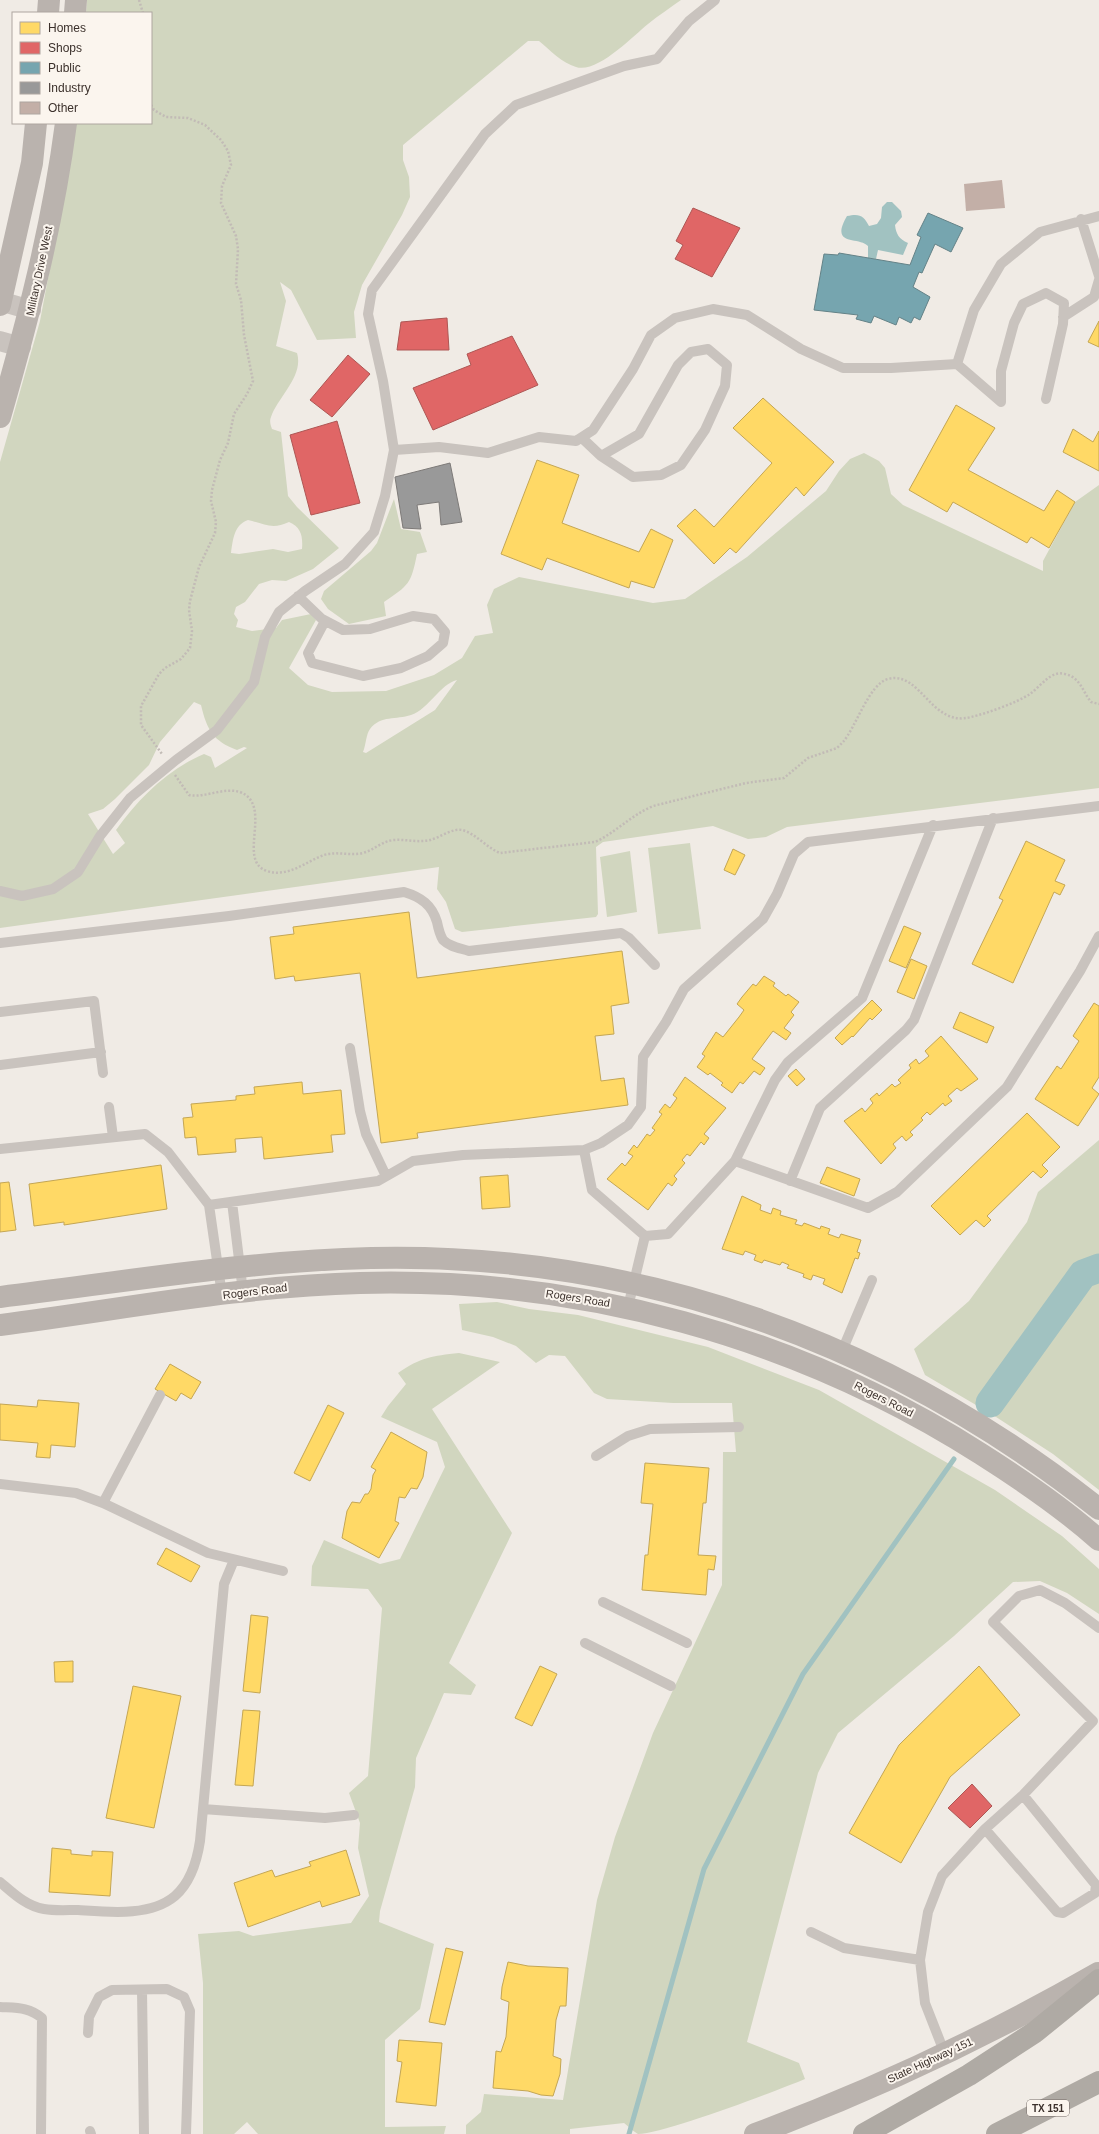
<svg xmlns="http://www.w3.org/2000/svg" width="1099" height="2134" font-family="Helvetica,sans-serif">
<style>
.green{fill:#d1d6bf;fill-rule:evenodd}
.water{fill:#a1c2c1}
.homes{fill:#ffd966;stroke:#c4a654}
.shops{fill:#e06666;stroke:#ae5654}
.public{fill:#76a5af;stroke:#648287}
.industry{fill:#999;stroke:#7d7a78}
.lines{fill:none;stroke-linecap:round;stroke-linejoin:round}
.stream{stroke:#a1c2c1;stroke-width:5}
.river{stroke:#a1c2c1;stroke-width:29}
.building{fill:#c3afa7}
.path{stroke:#c2bbb6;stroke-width:2.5;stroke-dasharray:2 2;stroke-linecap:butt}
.service{stroke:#c9c3be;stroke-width:10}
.minor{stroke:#c9c3be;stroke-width:20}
.secondary{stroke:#bab3ae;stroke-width:22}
.motorway{stroke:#afaaa4;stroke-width:22}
.labels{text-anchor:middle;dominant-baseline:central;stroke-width:4;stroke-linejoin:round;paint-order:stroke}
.shield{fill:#fbf5ee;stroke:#756b66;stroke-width:1}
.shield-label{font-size:10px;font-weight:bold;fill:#3b302b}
.street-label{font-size:11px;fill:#3b302b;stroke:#fbf5ee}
</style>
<rect width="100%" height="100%" fill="#f0ebe5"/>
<path class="green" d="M87 0H681C670 8 659 15 648 24 633 36 597 74 576 67 562 63 550 50 539 41H528L403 145V160L409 177 410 197 402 215 362 285 354 312 356 338 317 340 291 290 280 282 286 301 276 346 297 353C304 376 278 397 271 417 269 421 271 426 272 429L281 432 288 496 297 507 339 548 313 569 286 581 272 580 259 584 245 602 236 607 234 614 238 620 236 627 252 631 276 628 282 620 311 614 316 620 289 668 308 685 332 692 386 691 434 675 462 658 475 636 493 633 487 605 494 589 519 577 653 603 685 599 747 557 826 491 839 471 850 459 864 453 879 461 885 468 891 494 903 505 1043 571V561L1075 502 1099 485V788L787 827 766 837 748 839 713 826 603 842 596 847 598 914 596 917 462 932 455 929 446 902 437 889 439 867 0 928V462L40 321 64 194 74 123H151V13H86ZM248 520C265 524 272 530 289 522 301 527 303 536 302 549L288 552 273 549 239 554 231 553C233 539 234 525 248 520ZM457 680 435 710 366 753 363 752C366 745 366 734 370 729 381 715 396 720 411 715 429 709 440 684 457 680ZM194 702 201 705C207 730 213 741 237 750L244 747 247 748 215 768 211 757 204 754C168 769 139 798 116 830L125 843 113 854 88 814 103 809 115 799 149 765 160 742Z
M394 499 401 529 420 532 427 552 417 554C411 584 409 585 384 602L386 616 349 624 328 609 321 599 324 591 371 551 377 543Z
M690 843 701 929 658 934 648 848Z
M630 851 637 912 607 917 600 857Z
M1099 1140V1490L1053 1454 993 1415 925 1375 914 1349 969 1301 1027 1222 1038 1192Z
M497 1302 529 1309 578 1315 708 1347 819 1390 995 1490 1062 1536 1099 1569V1614L1067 1593 1040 1581 1013 1582 954 1636 838 1733 818 1773 747 2042 799 2063 805 2079C776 2091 664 2134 638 2134 634 2132 628 2126 624 2123L570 2129V2134H466V2125L481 2112 484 2094 563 2100 597 1900 615 1837 653 1733 722 1585 723 1452H736L732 1403H673L607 1399 594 1393 565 1356 549 1355 536 1363 516 1346 493 1337 462 1330 459 1304Z
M459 1353 500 1362 432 1409 512 1533 449 1663 476 1685 471 1695 444 1693 416 1758 415 1787 380 1911 379 1922 434 1944 420 2009 385 2040V2127L446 2126 444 2134H258L247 2122 234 2134H203V1983L198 1934 239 1931 253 1936 351 1923 369 1896 358 1848 360 1823 349 1793 368 1776 382 1608 368 1589 311 1586 312 1566 324 1540 380 1564 400 1559 445 1467 437 1442 381 1417 388 1406 406 1384 398 1373C421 1357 432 1356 459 1353Z"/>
<path class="water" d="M887 202H892L901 211 902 217 895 225C896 234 899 239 908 243L903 255 878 250 876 259 868 258V246C859 236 829 247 847 216 860 213 864 216 869 226L877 224 881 218 882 207Z"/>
<path class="homes" d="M1099 321V347L1088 342Z
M763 398 834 462 804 496 796 487 736 553 730 548 714 564 677 526 695 509 714 527 772 463 733 428Z
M956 405 995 428 968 470 1044 511 1057 490 1075 502 1049 548 1031 537 1027 543 953 502 947 512 909 490Z
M1073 429 1093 442 1099 431V471L1063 452Z
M537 460 579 475 562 523 639 552 651 529 673 540 654 588 631 581 629 588 547 558 542 570 501 554Z
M1026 841 1065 860 1055 881 1065 885 1060 895 1054 892 1013 983 972 964 1003 900 999 898Z
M733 849 745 855 735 875 724 870Z
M409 912 417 978 622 951 629 1003 611 1006 614 1034 595 1036 601 1081 624 1078 628 1105 417 1133 418 1138 381 1143 360 973 295 981 294 976 275 979 270 937 294 934 293 927Z
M904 926 921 933 906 968 889 961Z
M911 959 927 966 914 999 897 992Z
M764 976 775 983 773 986 786 996 788 994 799 1002 791 1012 794 1015 784 1028 791 1033 786 1040 773 1031 752 1059 765 1068 760 1075 754 1071 743 1084 740 1082 732 1093 721 1085 723 1083 710 1073 708 1075 697 1067 705 1056 702 1054 716 1032 723 1037 739 1017 744 1010 737 1004 742 997 753 984 756 986Z
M872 1000 882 1010 872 1020 870 1018 853 1037 852 1036 842 1045 835 1038Z
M1094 1003 1099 1006V1077L1092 1088 1099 1094 1078 1126 1035 1099 1057 1066 1061 1069 1079 1041 1073 1036Z
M960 1012 994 1027 987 1043 953 1028Z
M941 1036 978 1079 961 1091 957 1088 948 1096 952 1101 945 1106 943 1103 930 1115 927 1112 921 1118 923 1120 910 1132 913 1135 906 1141 902 1136 893 1144 896 1148 881 1164 844 1121 862 1108 865 1112 873 1103 870 1099 877 1093 879 1096 892 1084 895 1087 901 1083 898 1080 911 1068 909 1065 916 1059 919 1064 929 1056 925 1051Z
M796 1069 805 1079 797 1086 788 1076Z
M685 1077 726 1108 704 1134 709 1138 704 1145 701 1142 690 1156 687 1154 682 1160 685 1163 674 1176 677 1179 672 1186 668 1183 648 1210 607 1179 622 1163 625 1166 633 1156 628 1153 634 1145 637 1148 647 1134 650 1136 655 1130 652 1128 662 1114 659 1112 665 1104 670 1108 677 1098 673 1095Z
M302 1082 303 1094 341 1090 345 1134 331 1135 333 1152 264 1159 262 1137 235 1139 236 1152 198 1155 196 1137 185 1138 183 1118 193 1117 191 1104 236 1100V1096L255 1094 254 1087Z
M1027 1113 1060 1147 1042 1165 1048 1171 1041 1178 1033 1171 987 1216 991 1220 984 1227 976 1220 960 1235 931 1206Z
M161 1165 167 1209 64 1225V1222L34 1226 29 1184Z
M827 1167 860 1179 854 1196 820 1183Z
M508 1175 510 1207 482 1209 480 1177Z
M9 1182 16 1230 0 1232V1183Z
M742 1196 761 1205 760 1210 771 1214 773 1208 781 1211 780 1215 797 1220 795 1224 802 1226 804 1223 820 1229 821 1226 830 1229 828 1234 839 1238 841 1234 861 1240 857 1252 860 1253 858 1259 855 1258 842 1293 823 1284 825 1279 813 1275 811 1280 803 1277 804 1274 787 1268 789 1265 782 1262 780 1265 764 1260 762 1263 754 1260 756 1255 745 1251 743 1255 722 1249Z
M170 1364 201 1382 191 1399 181 1393 176 1401 155 1389Z
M38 1400 79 1403 75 1447 51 1445 50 1458 36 1457 38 1443 0 1440V1404L37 1407Z
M328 1405 344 1413 310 1481 294 1473Z
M391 1432 427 1452 423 1477 417 1489 411 1488 405 1498 399 1497 395 1521 399 1523 379 1558 342 1538 347 1511 352 1502 360 1503 365 1494H368L371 1489 373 1475 376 1470 371 1467Z
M645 1463 709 1468 706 1503H703L698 1555 716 1556 714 1570 708 1569 706 1595 642 1590 645 1555H648L653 1504 641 1503Z
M166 1548 200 1566 191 1582 157 1564Z
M251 1615 268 1617 260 1693 243 1691Z
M73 1661V1682H55L54 1662Z
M540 1666 557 1674 532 1726 515 1718Z
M979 1666 1020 1715 950 1777 901 1863 849 1833 899 1745Z
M133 1686 181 1696 154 1828 106 1818Z
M243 1710 260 1711 253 1786 235 1785Z
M52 1848 71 1850V1854L92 1856V1851L113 1852 110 1896 49 1892Z
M346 1850 360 1895 322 1907 320 1901 248 1927 234 1883 272 1870 275 1877 311 1866 309 1862Z
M446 1948 463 1952 445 2025 429 2022Z
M508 1962 528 1966 568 1968 566 2006H560L556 2020 553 2056 561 2059 560 2074 553 2096 541 2095 528 2091 493 2088 496 2051 501 2052 506 2037 509 2002 501 1999 502 1987Z
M399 2040 442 2043 436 2106 396 2102 402 2062 397 2061Z"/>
<path class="shops" d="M693 208 740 228 712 277 675 259 683 245 676 241Z
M447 318 449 350H397L401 322Z
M512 336 538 385 433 430 413 388 471 365 467 354Z
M348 355 370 374 332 417 310 400Z
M337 421 360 503 311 515 290 435Z
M972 1784 992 1806 970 1828 948 1808Z"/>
<path class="public" d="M928 213 963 228 951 252 935 244 922 273 919 272 913 287 930 297 920 320 914 317 911 323 899 317 896 325 874 316 871 323 856 319 858 315 814 310 824 254 838 255 839 253 910 265 921 237 917 235Z"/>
<path class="industry" d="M450 463 462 522 441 525 439 502 417 505 421 529 403 528 395 477Z"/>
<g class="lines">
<path class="stream" d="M629 2134 704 1869 803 1674 954 1459"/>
<path class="river" d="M990 1403 1083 1274 1099 1268"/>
</g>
<path class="building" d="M1002 180 1005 208 966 211 964 184Z"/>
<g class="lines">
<path class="path" d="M139 0 143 13
M151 105 154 110 166 117 188 118 205 125 221 140 228 151 231 165 222 186 221 203 236 236 238 249 236 284 241 300 244 335 253 381 247 394 234 414 228 443 220 460 212 490 211 501 216 522 215 533 199 567 190 601 189 610 192 631 190 648 181 659 165 668 159 674 141 706V725L162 754
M175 775 189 795C206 798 223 787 240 792 274 805 236 861 267 871 288 878 307 861 324 855 337 851 350 856 363 853 374 850 382 841 394 840 406 839 418 843 430 840 439 838 452 828 462 830 475 833 487 848 500 853L595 842C615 833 630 816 653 806L746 783 784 778 808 758 837 748 843 742C856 727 869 684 888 679 921 670 931 728 971 717 988 713 1016 703 1030 694 1041 686 1051 670 1065 674 1080 677 1083 692 1091 702L1099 704"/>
<path class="service" d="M1081 219 1099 276
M1063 317 1094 297 1099 280
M1001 402 957 364 974 310 1001 264 1040 232 1099 216
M1001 402V371L1014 323 1023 304 1046 293 1064 303 1063 324 1046 399
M582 438 601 456 639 434 678 365 691 352 708 349 727 365 725 386 705 430 681 465 661 475 633 477 601 456
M394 450 439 447 488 453 539 437 576 441 593 430 633 369 651 335 675 318 713 309 747 315 801 349 843 368H891L957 364
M298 596 322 619 343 630 370 629 413 616 434 619 445 632 443 643 428 656 401 668 363 676 312 663 308 653 325 621
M0 891 22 896 53 889 78 872 100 836 130 798 176 760 217 730 254 682 265 637 279 612 305 591 345 564 374 532 385 496 394 450 383 381 368 314 372 290 485 134 516 105 624 66 657 59 689 21 715 0
M0 943 229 916 404 892C421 897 432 905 437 922 438 927 440 935 443 940 450 947 460 948 469 951L621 933 629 938 655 965
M0 1012 94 1001 103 1073
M350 1048 360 1111 366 1134 386 1176
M0 1065 101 1052
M109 1107 113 1137
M0 1149 145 1134 168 1152 209 1205 378 1181 413 1161 463 1155 584 1150 592 1190 645 1236 628 1307
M584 1150 601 1143 628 1125 641 1107 643 1057 666 1022 684 989 763 919 777 894 794 854 808 842 1099 806
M735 1161 775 1080 788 1062 862 998 933 825
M790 1181 820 1108 906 1030 914 1020 993 818
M232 1202 243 1292
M209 1205 222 1295
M645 1236 668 1234 735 1161 868 1208 897 1192 1007 1087 1080 971 1099 936
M842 1351 872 1280
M596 1456 628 1436 650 1429 739 1427
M0 1484 76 1493 103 1503 208 1553 283 1571
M103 1503 160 1395
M603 1602 687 1643
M585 1643 671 1686
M203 1809 325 1818 354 1815
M985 1829 1057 1912 1063 1913 1095 1893 1096 1885 1023 1795
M0 1882C13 1893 26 1906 44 1909 55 1911 67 1910 78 1910 108 1912 150 1917 175 1896 191 1882 197 1861 200 1841L224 1584 234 1560
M811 1932 844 1948 920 1960
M142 1990 144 2134
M0 2007C17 2008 29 2007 42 2018L41 2134
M88 2033 89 2017 99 1997 112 1990 167 1989 184 1997 190 2011 186 2134
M945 2054 925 2003 920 1960 928 1912 942 1876 985 1829 1023 1795 1093 1721 993 1622 1019 1596 1040 1590 1065 1603 1099 1628
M90 2131 91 2134"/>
<path class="minor" d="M0 301 31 310
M0 341 21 347"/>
<path class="secondary" d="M48 13 49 0
M75 13 76 0
M0 305 32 163 36 123
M0 417C28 320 53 223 66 123
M0 1297C123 1282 247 1261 371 1258 640 1252 890 1343 1099 1509
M0 1325C119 1310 239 1286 360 1283 579 1277 796 1336 981 1454 1022 1480 1063 1508 1099 1540
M755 2134C874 2090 988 2036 1098 1973"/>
<path class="motorway" d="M864 2134 969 2075 1035 2032 1099 1980
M997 2134 1099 2082"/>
</g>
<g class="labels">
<rect class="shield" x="1027" y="2100" width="42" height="16" rx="3"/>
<g class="shield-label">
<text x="1048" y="2108">TX 151</text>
</g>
<g class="street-label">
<text transform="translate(39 271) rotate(-78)">Military Drive West</text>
<text transform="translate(255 1291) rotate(-7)">Rogers Road</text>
<text transform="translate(578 1298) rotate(9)">Rogers Road</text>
<text transform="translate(884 1399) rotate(27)">Rogers Road</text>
<text transform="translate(930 2060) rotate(-25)">State Highway 151</text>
</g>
</g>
<rect x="12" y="12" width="140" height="112" fill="#fbf5ee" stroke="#aea6a0"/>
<rect x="20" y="22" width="20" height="12" fill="#ffd966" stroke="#aea6a0"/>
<text x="48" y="32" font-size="12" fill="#3b302b">Homes</text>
<rect x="20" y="42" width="20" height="12" fill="#e06666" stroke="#aea6a0"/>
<text x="48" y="52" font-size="12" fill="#3b302b">Shops</text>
<rect x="20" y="62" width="20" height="12" fill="#76a5af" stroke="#aea6a0"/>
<text x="48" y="72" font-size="12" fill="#3b302b">Public</text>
<rect x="20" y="82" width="20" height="12" fill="#999999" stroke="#aea6a0"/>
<text x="48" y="92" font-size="12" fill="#3b302b">Industry</text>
<rect x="20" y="102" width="20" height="12" fill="#c3afa7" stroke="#aea6a0"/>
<text x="48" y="112" font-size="12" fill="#3b302b">Other</text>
</svg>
